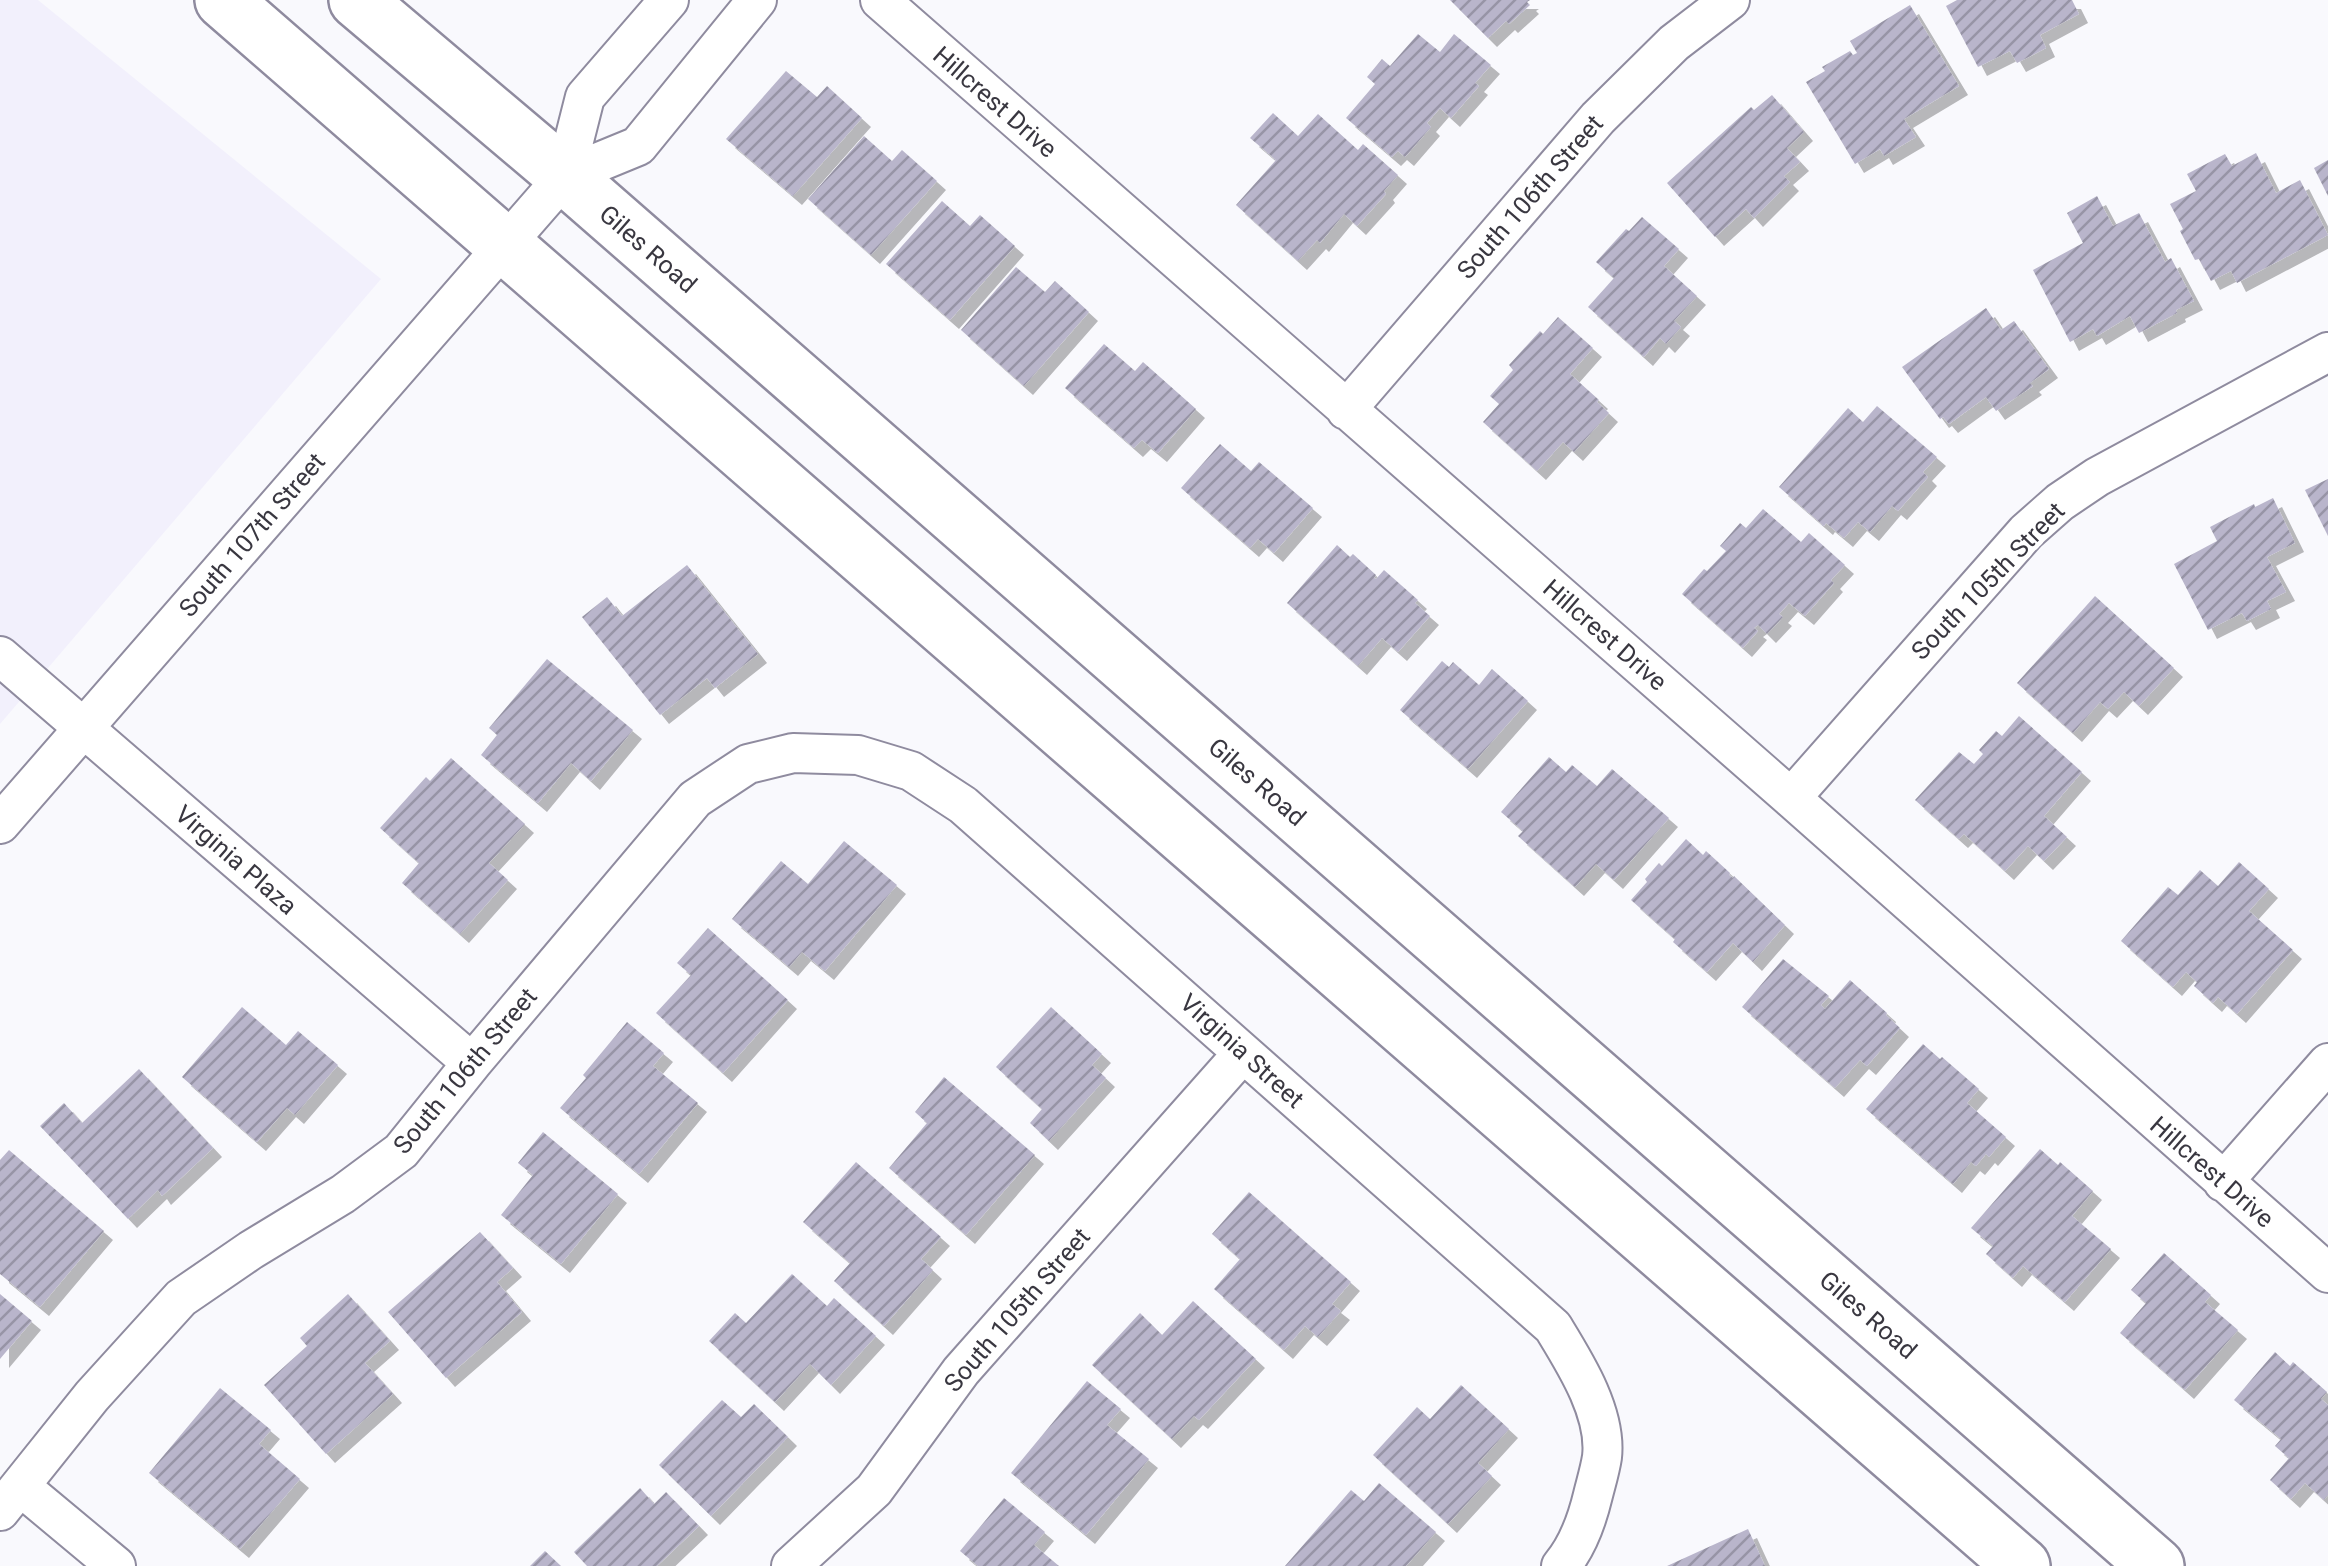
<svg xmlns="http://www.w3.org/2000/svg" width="2328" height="1566" font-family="Roboto,sans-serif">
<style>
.built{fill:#f2f0fc}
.building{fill:url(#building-hatch);filter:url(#shadow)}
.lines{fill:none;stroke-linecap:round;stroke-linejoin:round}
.minor-casing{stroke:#8f8b9f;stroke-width:42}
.primary-casing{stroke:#8f8b9f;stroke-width:60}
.minor{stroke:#fff;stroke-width:38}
.primary{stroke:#fff;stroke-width:55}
.labels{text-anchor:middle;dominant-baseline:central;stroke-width:9;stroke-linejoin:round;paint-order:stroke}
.street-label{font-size:25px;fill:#393740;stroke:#fff}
</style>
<defs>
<pattern id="building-hatch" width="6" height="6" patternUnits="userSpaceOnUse" patternTransform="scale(2.5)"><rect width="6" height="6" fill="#b9b5cb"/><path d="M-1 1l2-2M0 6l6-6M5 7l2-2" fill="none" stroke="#9794a6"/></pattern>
<filter id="shadow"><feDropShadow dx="9" dy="9" stdDeviation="0" flood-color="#0004"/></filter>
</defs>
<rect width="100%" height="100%" fill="#f9f9fd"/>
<path class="built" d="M0 0H38L381 279 0 724Z"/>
<path class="building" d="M1450 0H1530L1527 2 1530 5 1509 24 1506 21 1488 38Z
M1957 0H2072L2079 14 2040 35 2046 48 2017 63 2010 51 1978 67 1946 6Z
M1910 5 1959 86 1904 119 1916 137 1884 156 1880 149 1855 164 1806 82 1825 71 1822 67 1850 51 1853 55 1857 53 1850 41Z
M1418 34 1440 52 1454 34 1491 65 1475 83 1479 86 1451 118 1440 108 1427 123 1431 127 1405 157 1398 151 1392 157 1346 118 1375 84 1367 77 1382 59 1390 66Z
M786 71 817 97 827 86 862 118 793 196 726 139Z
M1772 95 1804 132 1787 148 1800 162 1784 176 1790 182 1754 218 1746 209 1715 237 1667 183 1751 107 1754 110Z
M1273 113 1298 136 1318 114 1358 150 1363 144 1398 175 1384 191 1386 194 1357 226 1344 214 1320 243 1317 240 1298 261 1236 205 1276 160 1250 138Z
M864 136 892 161 902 150 937 181 871 255 808 199Z
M2256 153 2276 193 2300 180 2328 235 2237 283 2231 271 2211 281 2199 259 2195 260 2180 231 2183 229 2170 204 2196 191 2187 174 2225 154 2232 166Z
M2328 160V196L2314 168Z
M2097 196 2113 226 2139 213 2165 262 2171 258 2194 301 2176 310 2177 313 2139 333 2130 316 2097 336 2093 329 2070 342 2033 270 2083 243 2067 213Z
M942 201 970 226 980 215 1015 246 950 320 886 264Z
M1642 217 1679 249 1664 266 1697 296 1674 321 1681 327 1666 344 1660 338 1644 357 1588 307 1614 278 1596 262 1626 229 1629 231Z
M1016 267 1045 292 1055 281 1089 312 1024 386 961 330Z
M1986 308 2001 330 2014 321 2049 369 2030 383 2033 386 1996 411 1986 397 1949 424 1943 417 1940 419 1902 367Z
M1558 317 1593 348 1570 374 1599 400 1597 402 1609 413 1574 452 1563 442 1537 471 1483 422 1499 404 1490 396 1513 370 1509 365 1540 331 1543 334Z
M1104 344 1135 371 1143 362 1196 409 1158 453 1142 440 1134 448 1065 388Z
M1877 406 1937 457 1923 472 1928 477 1898 511 1892 506 1870 532 1858 522 1844 538 1826 523 1824 526 1779 487 1848 408 1863 422Z
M1220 444 1251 471 1259 462 1313 508 1274 553 1258 539 1250 548 1181 488Z
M2328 479V536L2305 490Z
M2273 498 2295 543 2267 557 2286 592 2267 601 2271 609 2247 621 2242 613 2208 630 2174 564 2217 541 2210 527 2254 504 2255 507Z
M1763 509 1801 542 1809 533 1845 565 1831 580 1834 583 1805 616 1789 603 1779 614 1783 617 1767 634 1758 625 1754 628 1758 631 1743 648 1682 594 1704 569 1707 571 1726 551 1720 546 1740 523 1746 528Z
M1337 545 1350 557 1353 554 1376 575 1374 578 1376 579 1384 570 1418 600 1415 603 1430 616 1398 652 1382 638 1358 666 1287 603Z
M687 565 758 654 715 688 707 678 660 715 582 617 607 597 622 616Z
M2095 596 2174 668 2139 706 2124 692 2108 709 2100 702 2073 733 2017 683Z
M547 659 633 730 591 781 571 763 538 803 481 755 497 735 489 728Z
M1442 661 1449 667 1453 662 1479 685 1492 669 1528 701 1468 769 1400 710Z
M2019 716 2082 772 2044 816 2067 837 2044 861 2028 846 2005 871 1964 834 1959 839 1915 800 1959 752 1974 764 1983 754 1979 750 1996 731 2002 736Z
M1549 757 1566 772 1572 765 1597 786 1612 769 1669 818 1614 880 1596 864 1575 887 1518 836 1523 831 1501 812Z
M451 758 525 824 489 863 508 880 460 934 402 883 419 863 380 828 426 777 430 781Z
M1686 839 1703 855 1706 851 1730 873 1729 875 1733 878 1734 876 1785 925 1753 962 1733 943 1707 972 1673 942 1675 939 1631 900 1647 882 1645 879 1659 863 1662 866Z
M844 841 897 885 825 971 802 952 789 967 732 919 781 861 808 884Z
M2239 862 2269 889 2249 911 2293 950 2237 1014 2218 997 2213 1003 2194 986 2197 982 2186 972 2173 987 2121 941 2168 887 2178 895 2200 870 2218 886Z
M708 928 788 1000 723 1073 656 1013 691 975 677 963Z
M1783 959 1829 996 1821 1005 1825 1009 1850 980 1887 1013 1886 1015 1900 1028 1867 1066 1860 1060 1835 1088 1742 1007Z
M242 1007 286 1045 298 1031 338 1065 295 1115 287 1108 257 1142 182 1077Z
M1051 1007 1102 1054 1092 1065 1106 1078 1049 1141 1030 1123 1042 1109 996 1067Z
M627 1022 664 1053 653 1066 698 1103 639 1174 560 1108 586 1078 583 1075Z
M1923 1044 1940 1059 1942 1057 1979 1089 1967 1103 2006 1137 1989 1157 1986 1154 1976 1166 1971 1162 1953 1184 1866 1109Z
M139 1069 213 1148 162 1196 158 1190 128 1219 40 1126 64 1103 82 1123Z
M944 1077 1035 1155 966 1235 889 1168 927 1123 915 1112Z
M543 1132 618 1194 561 1264 501 1215 533 1175 518 1163Z
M2040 1149 2058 1165 2060 1162 2093 1191 2072 1216 2111 1249 2065 1302 2023 1266 2013 1278 1986 1254 1993 1246 1971 1228Z
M9 1150 104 1231 40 1307 0 1274V1160Z
M856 1162 941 1237 921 1259 933 1270 884 1326 834 1281 850 1263 803 1222Z
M1249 1192 1351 1282 1332 1304 1341 1311 1318 1337 1305 1326 1284 1350 1214 1289 1240 1259 1212 1234Z
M480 1232 513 1268 497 1282 522 1312 446 1378 388 1312Z
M2164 1253 2211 1295 2205 1302 2238 1330 2185 1390 2120 1333 2146 1303 2131 1290Z
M792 1274 827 1306 834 1298 876 1336 831 1385 810 1364 775 1402 709 1341 735 1313 746 1323Z
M0 1294 32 1321 0 1359Z
M348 1294 390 1341 365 1363 393 1394 326 1454 264 1385 307 1346 300 1338Z
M1193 1301 1256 1359 1199 1420 1194 1416 1172 1439 1092 1365 1140 1313 1162 1335Z
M2275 1352 2290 1366 2293 1362 2327 1392 2321 1399 2328 1405V1495L2324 1500 2305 1483 2291 1499 2270 1480 2289 1458 2275 1446 2281 1439 2234 1400Z
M1087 1381 1121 1409 1107 1425 1149 1459 1086 1535 1011 1473Z
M1461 1385 1509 1429 1478 1463 1492 1476 1448 1524 1373 1455 1417 1407 1430 1419Z
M220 1388 271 1430 259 1444 300 1479 240 1549 149 1473Z
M722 1400 741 1417 754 1404 788 1437 711 1516 659 1465Z
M1379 1483 1436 1532 1406 1566H1285L1351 1490 1364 1501Z
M640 1488 654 1504 666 1492 699 1526 657 1566H587L574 1552Z
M1004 1498 1045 1532 1034 1545 1059 1566H978L960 1551Z
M1748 1529 1765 1566H1667Z
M545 1551 561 1566H530Z"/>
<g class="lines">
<defs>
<path id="minor" d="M880 0 1791 798 2328 1273
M565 176 585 97 669 0
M1346 410 1598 118 1674 43 1730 0
M0 656 472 1063
M1791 798 2026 532 2060 502 2097 477 2328 352
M0 824 565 176 638 146 757 0
M2223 1182 2328 1063
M20 1486 116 1566
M0 1511 92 1396 181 1298 251 1250 343 1194 401 1151 472 1063 695 799 748 764 793 753 858 755 911 771 963 805 1553 1327C1575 1363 1607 1413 1602 1457 1600 1470 1596 1483 1593 1495 1587 1520 1578 1546 1561 1566
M791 1566 874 1490 961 1371 1243 1053"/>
<path id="primary" d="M223 0 2022 1566
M357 0 565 176 2156 1566"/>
</defs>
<use href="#minor" class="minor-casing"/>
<use href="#primary" class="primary-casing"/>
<use href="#minor" class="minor"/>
<use href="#primary" class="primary"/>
</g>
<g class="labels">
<g class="street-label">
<text transform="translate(995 102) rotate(41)">Hillcrest Drive</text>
<text transform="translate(1530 197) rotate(-49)">South 106th Street</text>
<text transform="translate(648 249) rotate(41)">Giles Road</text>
<text transform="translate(252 535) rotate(-49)">South 107th Street</text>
<text transform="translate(1988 581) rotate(-46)">South 105th Street</text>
<text transform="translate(1605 635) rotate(41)">Hillcrest Drive</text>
<text transform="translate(1257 782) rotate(41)">Giles Road</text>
<text transform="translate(236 860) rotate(41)">Virginia Plaza</text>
<text transform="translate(1242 1051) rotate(42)">Virginia Street</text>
<text transform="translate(465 1071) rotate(-50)">South 106th Street</text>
<text transform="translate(2212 1172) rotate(41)">Hillcrest Drive</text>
<text transform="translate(1017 1310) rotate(-49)">South 105th Street</text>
<text transform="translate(1868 1315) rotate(41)">Giles Road</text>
</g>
</g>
</svg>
